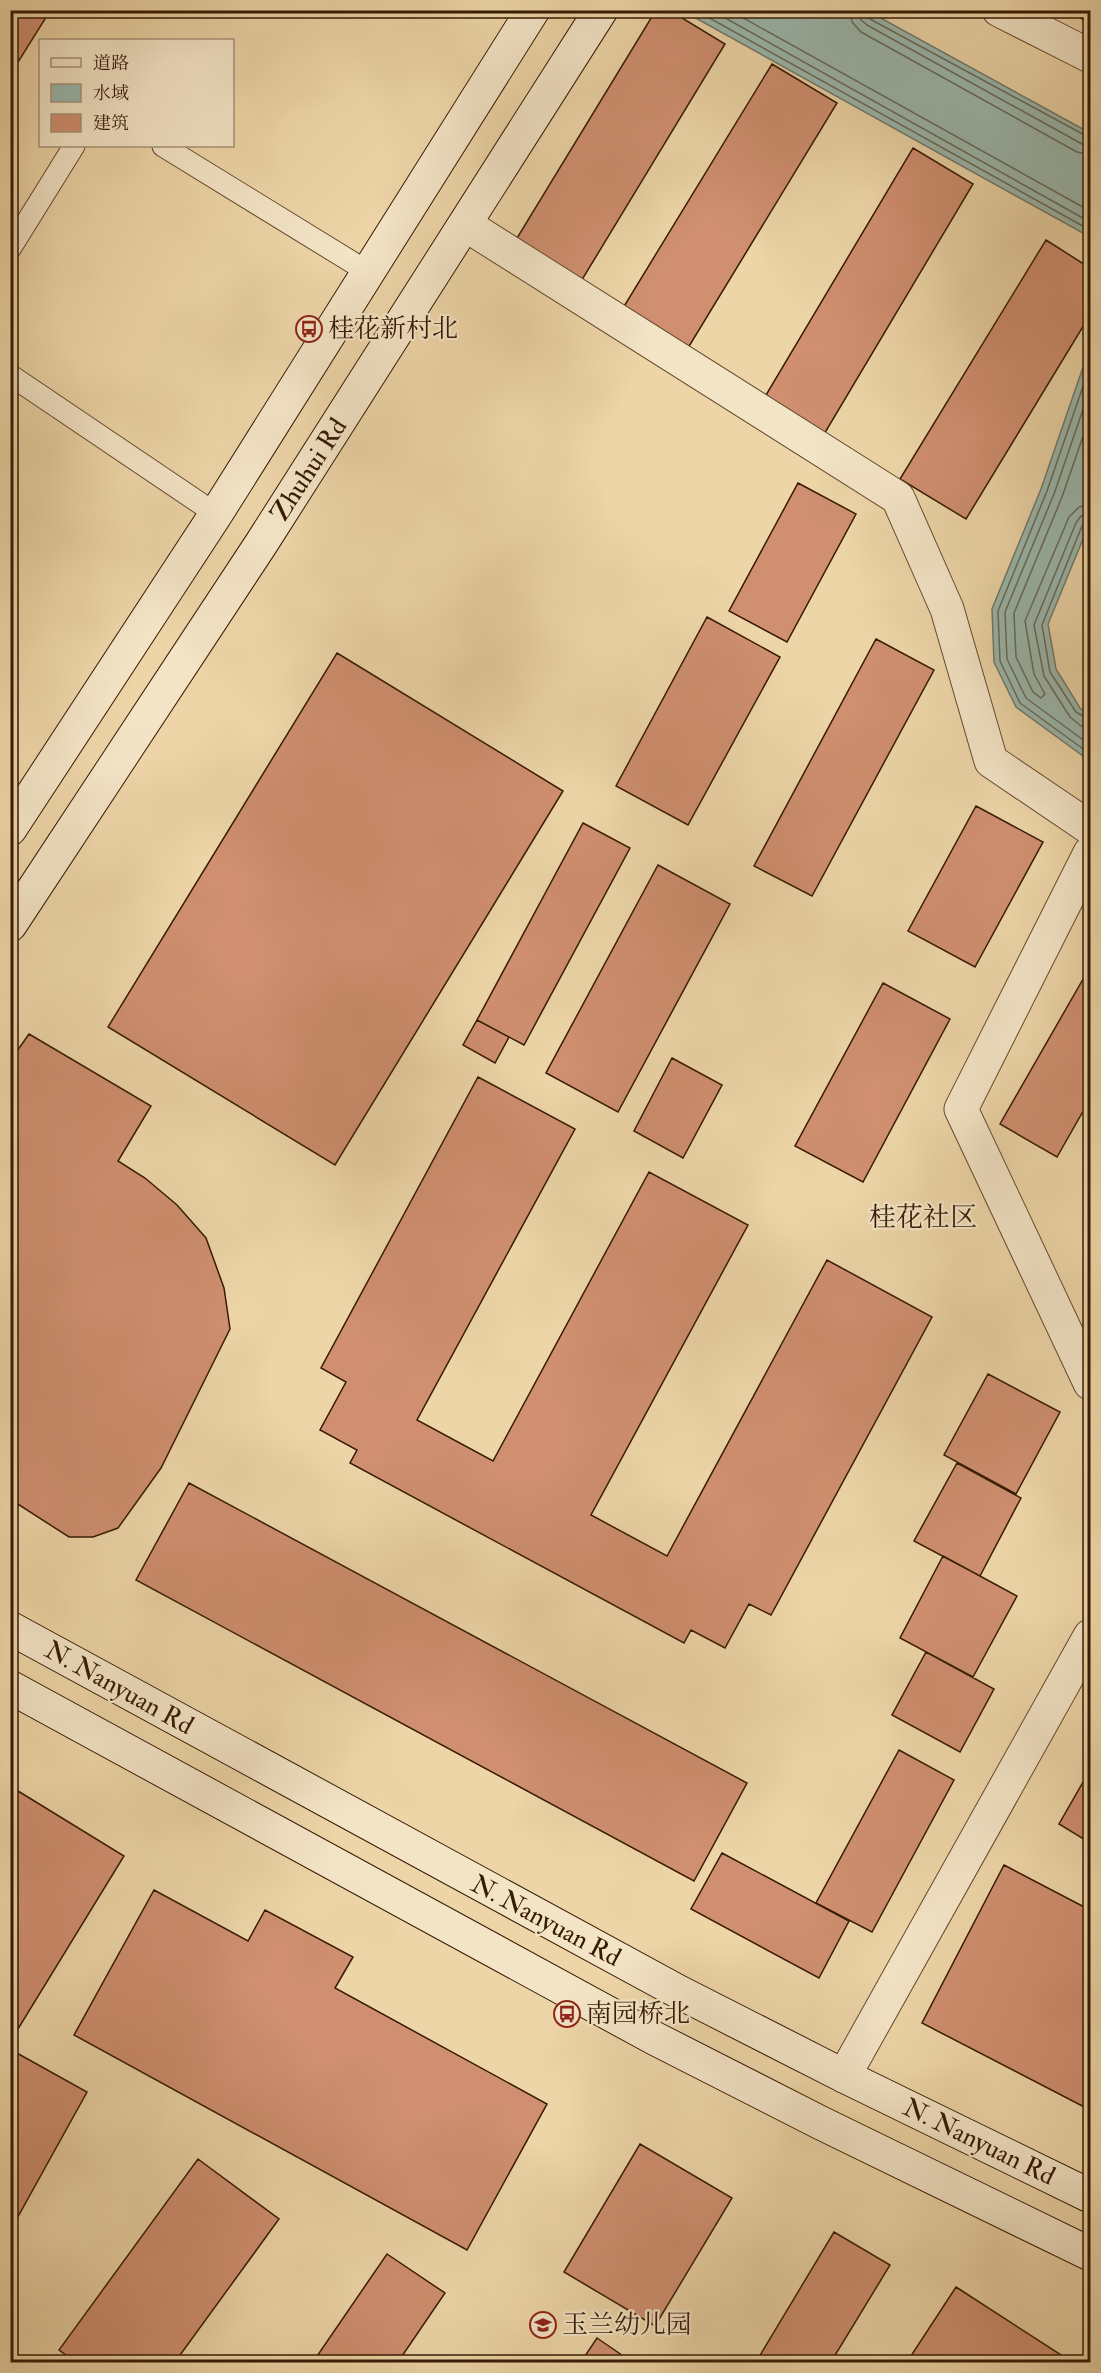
<svg xmlns="http://www.w3.org/2000/svg" width="1101" height="2373" font-family="'IM FELL Double Pica','Noto Serif SC',serif">
<style>
.water{fill:#9ab8ae;stroke:#72796a;stroke-width:1.5}
.lines{fill:none;stroke-linecap:round;stroke-linejoin:round}
.shore{stroke:#686959;stroke-width:1.5}
.building{fill:#cf8f70;stroke:#361a04;stroke-width:1.5}
.lane-casing{stroke:#64492d;stroke-width:23}
.street-casing{stroke:#64492d;stroke-width:35}
.secondary-casing{stroke:#361a04;stroke-width:35}
.lane{stroke:#f3e4c6;stroke-width:21}
.street{stroke:#f3e4c6;stroke-width:33}
.secondary{stroke:#f3e4c6;stroke-width:33}
.labels{text-anchor:middle;dominant-baseline:central;stroke-width:4.5;stroke-linejoin:round;paint-order:stroke}
.poi-label{font-size:26px;fill:#361a04;stroke:#f3e4c6;text-anchor:start}
.street-label{font-size:26px;fill:#361a04;stroke:#f3e4c6}
.neighbourhood-label{font-size:27px;fill:#361a04;stroke:#f3e4c6}
</style>
<rect width="100%" height="100%" fill="#edd5a7"/>
<filter id="stains"><feTurbulence type="fractalNoise" baseFrequency=".00333" numOctaves="4"/><feColorMatrix values="0 0 0 0 .2 0 0 0 0 .09 0 0 0 0 .02 0 0 0 .5 -.17"/></filter>
<radialGradient id="worn" r=".72"><stop offset=".6" stop-color="#630" stop-opacity="0"/><stop offset="1" stop-color="#630" stop-opacity=".3"/></radialGradient>
<path class="water" d="M683 11H868L1090 133V237Z
M1090 347V522L1048 624 1056 669 1080 708 1090 716V761L1016 707 994 662 992 609 1041 489Z"/>
<g class="lines">
<path class="shore" d="M695 10 1090 230
M711 10 1090 222
M729 10 1090 211
M850 10 852 22 861 32 1077 152 1090 155
M859 10 861 20 867 25 1082 144 1090 145
M866 10 870 19 1090 138
M1090 366 1047 491 998 611 1000 661 1020 703 1090 754
M1090 389 1054 494 1005 612 1007 659 1026 698 1090 745
M1090 416 1062 497 1014 613 1016 657 1033 692 1041 698 1045 694 1034 674 1025 621 1069 517 1079 507 1090 505
M1090 514 1081 516 1076 523 1034 625 1044 676 1070 717 1081 726 1090 728
M1090 522 1082 526 1042 625 1050 672 1076 712 1090 720"/>
</g>
<path class="building" d="M10 10 50 11 10 75Z
M656 10H669L725 44 580 283 514 243Z
M1069 10H1090V24Z
M772 64 837 103 688 348 623 308Z
M913 148 973 184 823 436 763 400Z
M1046 240 1090 268V315L966 519 900 479Z
M798 483 856 514 787 642 729 611Z
M707 617 780 657 688 825 616 786Z
M876 639 934 670 812 896 754 866Z
M337 653 563 791 335 1165 108 1027Z
M976 806 1043 842 975 967 908 931Z
M583 823 630 848 524 1045 477 1020Z
M658 865 730 904 618 1112 546 1073Z
M1090 967V1099L1057 1157 1000 1124Z
M883 983 950 1019 863 1182 795 1146Z
M477 1020 509 1037 495 1063 463 1045Z
M29 1034 151 1106 118 1161 145 1178 177 1205 206 1238 224 1288 230 1329 161 1468 118 1528 93 1537H69L10 1499V1061Z
M672 1058 722 1085 683 1158 634 1131Z
M478 1077 575 1129 417 1420 493 1461 649 1172 748 1225 591 1515 667 1556 827 1260 932 1317 771 1615 749 1604 725 1648 691 1630 684 1643 350 1463 357 1450 320 1430 346 1382 321 1368Z
M988 1374 1060 1412 1016 1494 944 1455Z
M957 1463 1021 1498 980 1576 914 1541Z
M189 1483 747 1783 694 1881 136 1580Z
M943 1556 1017 1596 973 1677 900 1638Z
M926 1652 994 1689 960 1752 892 1715Z
M899 1750 954 1780 872 1932 816 1903Z
M1090 1770V1843L1059 1824Z
M18 1791 124 1856 10 2042V1803Z
M722 1853 849 1921 819 1978 691 1909Z
M1004 1865 1090 1910V2110L922 2023Z
M154 1890 248 1941 265 1910 353 1957 335 1988 547 2104 467 2250 74 2035Z
M15 2052 87 2092 10 2231V2059Z
M640 2144 732 2198 655 2326 564 2272Z
M198 2159 279 2219 175 2362H76L59 2350Z
M834 2232 890 2265 831 2362H756Z
M387 2254 445 2293 398 2362H313Z
M956 2287 1072 2362H907Z
M597 2338 632 2362H581Z"/>
<g class="lines">
<defs>
<path id="lane" d="M163 146 368 272
M10 249 74 146
M10 375 216 514"/>
<path id="street" d="M999 10 1090 56
M466 225 898 498 947 609 991 761 1090 828
M1090 853 961 1109 1090 1383
M844 2076 1090 1636"/>
<path id="secondary" d="M10 829 216 514 533 10
M10 925 261 544 601 10
M10 1628 679 1992 844 2076 1090 2196
M10 1687 654 2038 821 2123 1090 2254"/>
</defs>
<use href="#lane" class="lane-casing"/>
<use href="#street" class="street-casing"/>
<use href="#secondary" class="secondary-casing"/>
<use href="#lane" class="lane"/>
<use href="#street" class="street"/>
<use href="#secondary" class="secondary"/>
</g>
<defs>
<symbol id="bus-ring" viewBox="-11 -11 22 22"><circle r="9.5" fill="#f3e4c6" stroke="#8f2418" stroke-width="1.5"/><path d="M-5-6H5V4H4V6H2V4H-2V6H-4V4H-5ZM-3.5-4V0h7V-4ZM-3.5 1.2v1.5H-2V1.2ZM2 1.2v1.5H3.5V1.2Z" fill="#8f2418"/></symbol>
<symbol id="school-ring" viewBox="-11 -11 22 22"><circle r="9.5" fill="#f3e4c6" stroke="#8f2418" stroke-width="1.5"/><path d="M0-5L7-2L0 1L-7-2ZM-4 1L0 2.5L4 1V4Q0 6-4 4Z" fill="#8f2418"/></symbol>
</defs>
<g fill-rule="evenodd">
<use href="#bus-ring" x="294" y="314" width="30" height="30"/>
<use href="#bus-ring" x="552" y="1999" width="30" height="30"/>
<use href="#school-ring" x="528" y="2310" width="30" height="30"/>
</g>
<g class="labels">
<g class="poi-label">
<text x="328" y="329">桂花新村北</text>
<text x="586" y="2014">南园桥北</text>
<text x="562" y="2325">玉兰幼儿园</text>
</g>
<g class="street-label">
<text transform="translate(309 470) rotate(-57)">Zhuhui Rd</text>
<text transform="translate(119 1688) rotate(29)">N. Nanyuan Rd</text>
<text transform="translate(546 1921) rotate(28)">N. Nanyuan Rd</text>
<text transform="translate(979 2142) rotate(26)">N. Nanyuan Rd</text>
</g>
<g class="neighbourhood-label">
<text x="923" y="1217">桂花社区</text>
</g>
</g>
<rect width="1101" height="2373" fill="none" stroke="#edd5a7" stroke-width="36"/>
<rect x="12" y="12" width="1077" height="2349" fill="none" stroke="#361a04" stroke-width="3"/>
<rect x="18" y="18" width="1065" height="2337" fill="none" stroke="#361a04" stroke-width="1.5"/>
<rect x="39" y="39" width="195" height="108" fill="#f3e4c6" stroke="#a79378" stroke-width="1.5"/>
<rect x="51" y="58" width="30" height="9" fill="#f3e4c6" stroke="#a79378" stroke-width="1.5"/>
<text x="93" y="69" font-size="18" fill="#361a04">道路</text>
<rect x="51" y="84" width="30" height="18" fill="#9ab8ae" stroke="#a79378" stroke-width="1.5"/>
<text x="93" y="99" font-size="18" fill="#361a04">水域</text>
<rect x="51" y="114" width="30" height="18" fill="#cf8f70" stroke="#a79378" stroke-width="1.5"/>
<text x="93" y="129" font-size="18" fill="#361a04">建筑</text>
<rect width="100%" height="100%" filter="url(#stains)"/>
<rect width="100%" height="100%" fill="url(#worn)"/>
</svg>
